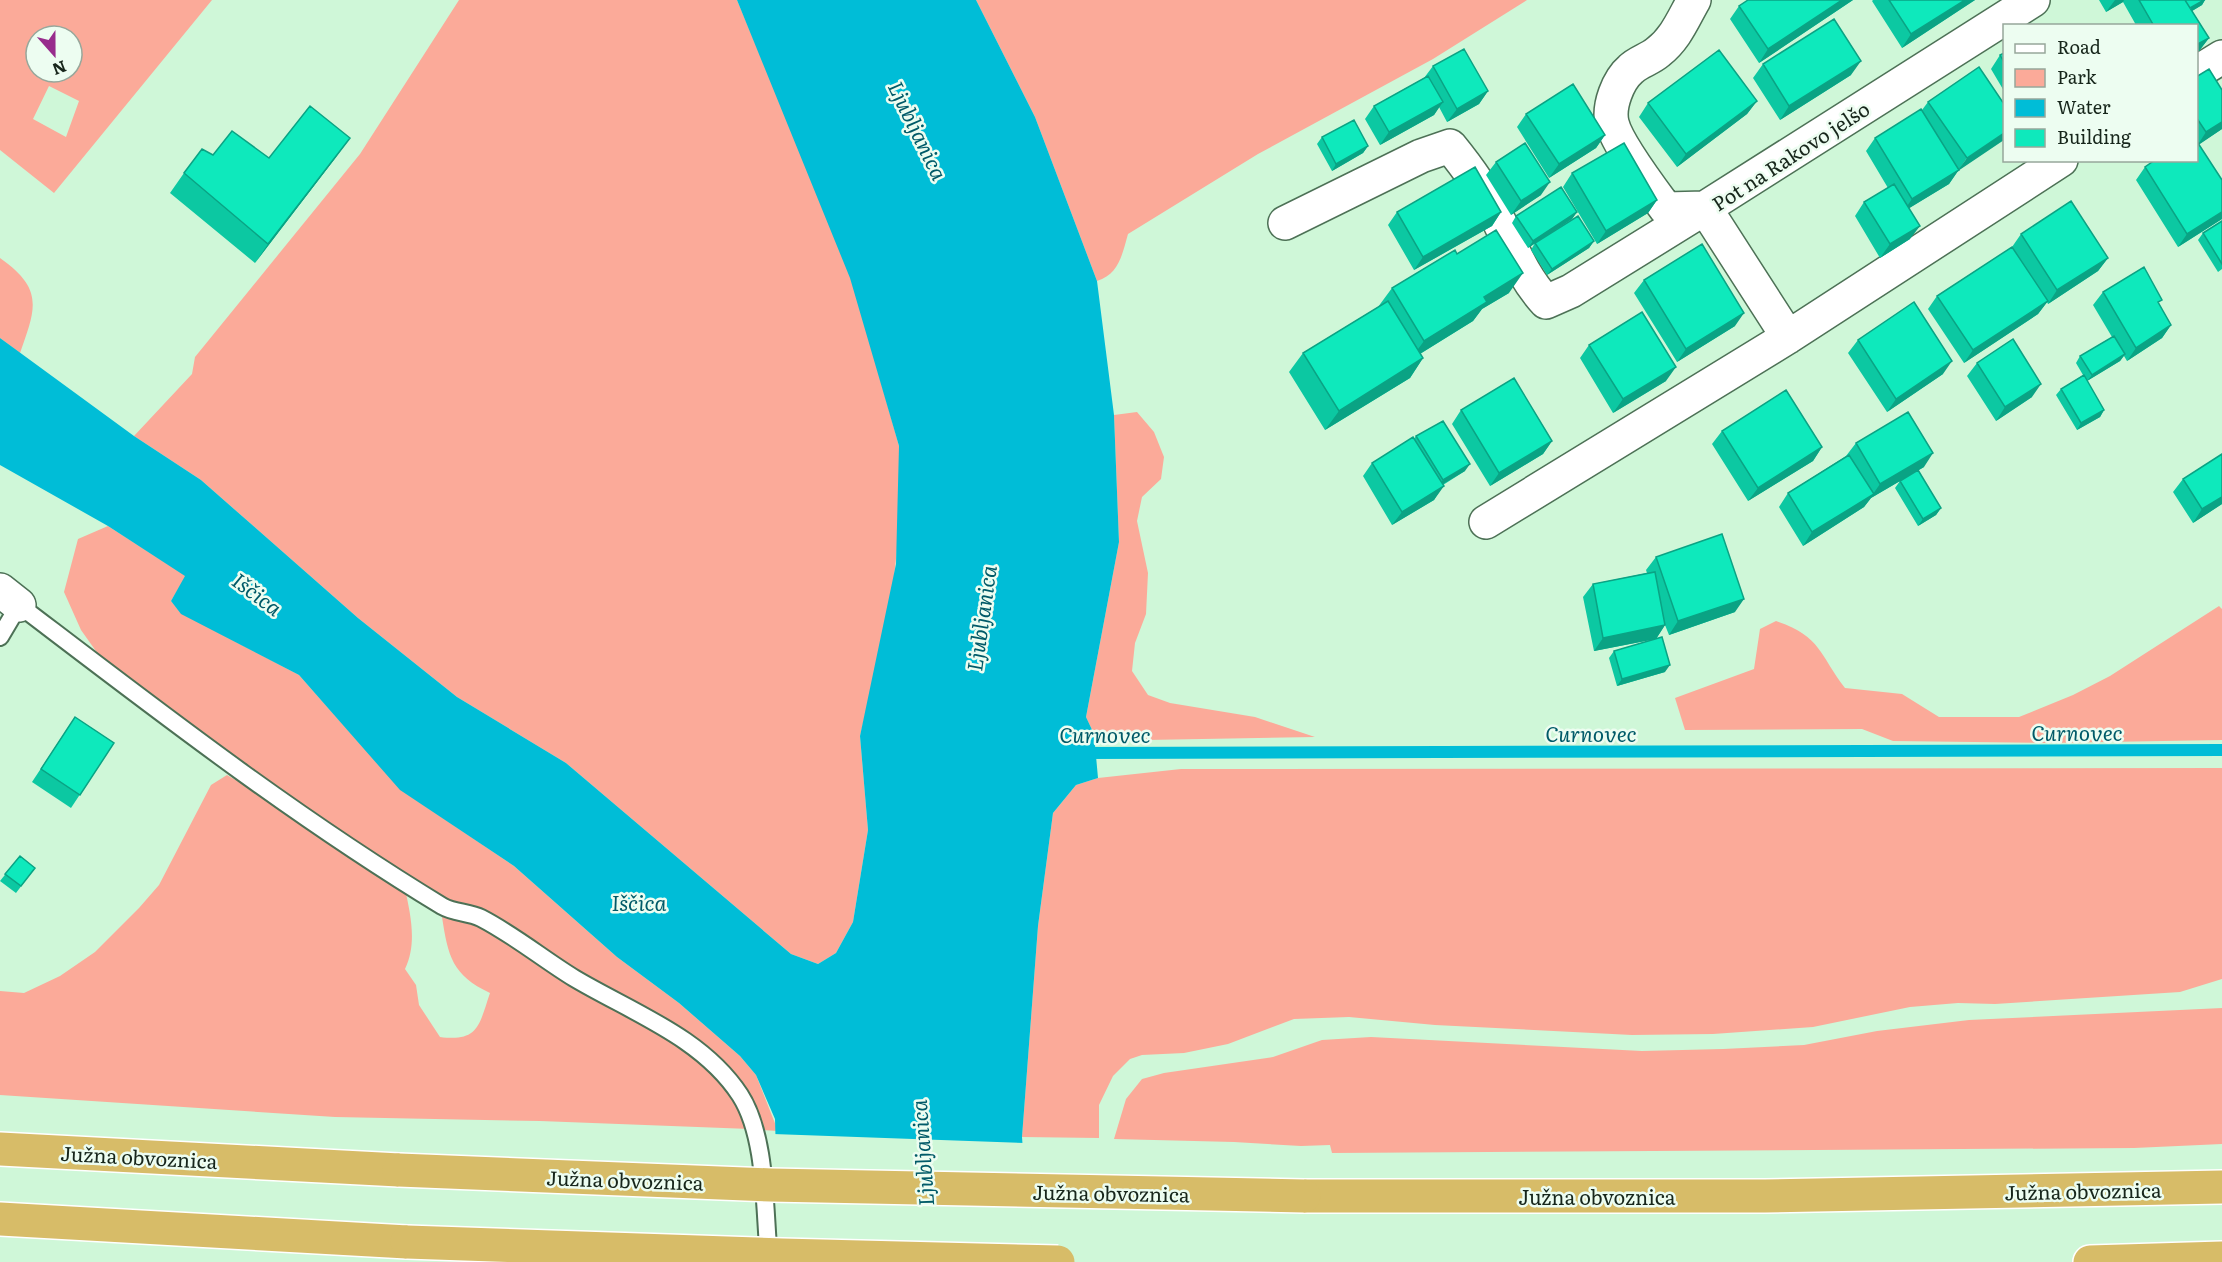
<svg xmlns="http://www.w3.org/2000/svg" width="2222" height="1262" font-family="Literata,serif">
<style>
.green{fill:#fbaa99;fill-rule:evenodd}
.water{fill:#00bdd7}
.pier{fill:#cff7d8}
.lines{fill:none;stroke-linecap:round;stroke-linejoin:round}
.stream{stroke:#00bdd7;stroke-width:12}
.lane-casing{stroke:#4d7156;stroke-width:20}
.street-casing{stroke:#4d7156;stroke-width:36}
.highway-casing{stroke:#fff;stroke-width:36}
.lane{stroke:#fff;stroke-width:16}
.street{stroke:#fff;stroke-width:33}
.highway{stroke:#d7bc68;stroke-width:33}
.highway-bridge-casing{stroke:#fff;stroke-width:36;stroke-linecap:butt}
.highway-bridge{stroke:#d7bc68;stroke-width:33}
.wall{fill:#0cc8a2}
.shaded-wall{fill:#0aa384}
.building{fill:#0ee9bc;stroke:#0aa384;stroke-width:1.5}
.labels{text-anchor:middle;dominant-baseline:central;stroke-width:5;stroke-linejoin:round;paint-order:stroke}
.street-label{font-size:20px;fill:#17261b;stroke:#edfdf1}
.water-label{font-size:21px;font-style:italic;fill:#005a68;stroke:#edfdf1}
</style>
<rect width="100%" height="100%" fill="#cff7d8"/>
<path class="green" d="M0 0H212L54 193 0 150ZM36 36H72V72H36ZM49 86 79 101 66 137 33 119Z
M459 0H737L848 265 899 446V530L891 606 860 736 868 830 853 922 836 953 818 964 791 954 566 763 457 697 358 618 201 480 134 436 192 374 195 357 360 154Z
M976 0H1527L1433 59 1258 154 1128 234C1122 255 1119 274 1097 281L1035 117Z
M0 258C44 289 36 308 20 353L0 338Z
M1137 412 1154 432 1164 457 1161 479 1142 497 1137 521 1148 573 1146 614 1135 643 1132 671 1148 695 1170 703 1255 717 1315 737 1146 740 1094 734 1086 717 1119 542 1114 415Z
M108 526 186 576 171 601 181 613 299 675 401 790 514 866 617 957 679 1003 740 1056 756 1075 778 1131 762 1130 724 1065 688 1033 655 1013 611 994 477 907 453 902 422 886 285 796 103 661 81 630 64 592 78 539Z
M2219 606 2222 609V740L2046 743 1893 741 1862 729 1685 730 1675 698 1754 669 1760 629 1776 621C1821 636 1819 654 1845 688L1902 694 1939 717H2019L2073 695 2110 676Z
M2222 768V979L2180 992 1995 1004 1958 1003 1910 1007 1813 1027 1713 1034 1632 1035 1435 1025 1349 1017 1294 1019 1228 1044 1184 1053 1142 1055 1130 1059 1113 1076 1099 1105V1138L1022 1137 1038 926 1053 813 1076 785 1098 778 1181 769Z
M227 775C288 810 343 854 405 889 411 916 417 944 405 969L416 985 419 1005 440 1037C479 1042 479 1025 490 993 452 975 448 956 442 917L475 923 654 1026 712 1069 737 1101 750 1129 540 1121 335 1117 0 1095V991L24 993 60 976 95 952 139 908 159 885 211 785Z
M2222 1008V1144L2134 1148 1332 1153 1330 1145 1301 1146 1234 1142 1114 1139 1126 1099 1142 1079 1164 1073 1273 1057 1322 1040 1371 1037 1642 1051 1723 1049 1804 1045 1877 1031 1969 1020Z"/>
<path class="water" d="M737 0H976L1035 117 1097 281 1114 415 1119 542 1086 717 1094 734 1098 778 1076 785 1053 813 1038 926 1022 1137 1031 1262H779L775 1119 756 1075 740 1056 679 1003 617 957 514 866 400 790 299 675 181 614 171 601 185 576 108 526 0 465V338L134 436 201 480 358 618 457 697 566 763 791 954 818 964 836 953 853 922 868 830 860 736 896 564 899 446 850 278Z"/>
<path class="pier" d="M773 1134 1025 1143 1034 1262H776Z"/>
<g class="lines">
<path class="stream" d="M1080 753 2222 750"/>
<defs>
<path id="lane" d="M0 637 19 605C157 710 292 815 442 906 454 913 469 912 481 918 514 935 543 959 574 978 631 1012 702 1037 740 1095 767 1137 764 1209 769 1258"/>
<path id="street" d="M1694 0C1683 19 1676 38 1658 52 1650 59 1638 62 1631 69 1618 80 1608 106 1612 123 1617 144 1652 190 1666 209L1705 208
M2033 0 1705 208 1788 337 2061 160
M2196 73 2222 57
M1285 223 1421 156 1450 146C1468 168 1484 190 1496 215 1512 247 1522 276 1546 302L1571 291 1705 208
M1486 522 1788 337
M0 590 19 605"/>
<path id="highway" d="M0 1149 399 1170
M1304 1196H1765L2222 1187
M0 1219 407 1242
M2090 1262 2222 1258"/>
</defs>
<use href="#lane" class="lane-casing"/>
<use href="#street" class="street-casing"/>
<use href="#highway" class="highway-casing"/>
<use href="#lane" class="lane"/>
<use href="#street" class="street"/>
<use href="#highway" class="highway"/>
<defs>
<path id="highway-bridge" d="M399 1170 771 1185 1304 1196
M407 1242 782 1255 1058 1262"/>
</defs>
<use href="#highway-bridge" class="highway-bridge-casing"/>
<use href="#highway-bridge" class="highway-bridge"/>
</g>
<path class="wall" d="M1853 0 1759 63 1730 19 1739 6Z
M1873 0H1975L1902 48 1872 1Z
M2099 0H2205L2202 5 2192 11 2209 38 2199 51 2196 52V26H2135L2136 25 2123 2 2106 12Z
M2004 53V91L1991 69 2000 55Z
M1763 64 1851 75 1780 120 1753 78Z
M1433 66 1488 91 1479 104 1447 122 1439 107 1434 115 1380 145 1365 119 1374 106 1424 78Z
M2196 77 2222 129 2199 144 2222 219 2178 247 2136 180 2145 167 2196 160Z
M1757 101 1747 114 1677 167 1639 117 1648 103Z
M1928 102 2004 104 1949 184 1909 208 1910 239 1880 258 1855 216 1864 202 1888 188 1866 151 1875 138 1922 110Z
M1526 114 1605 135 1596 148 1549 178 1517 127Z
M1322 137 1368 146 1363 153 1332 171 1317 144Z
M336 157 255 263 170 193 184 173 269 158Z
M1496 162 1541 195 1511 215 1486 175Z
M1572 173 1657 200 1648 213 1597 244 1563 187Z
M1397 212H1501L1492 226 1414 270 1388 225Z
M1577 212 1572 219 1528 248 1512 223 1516 216Z
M2222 221V269L2218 272 2198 240 2203 233Z
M2021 234 2108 258 2098 271 2048 304 2047 302 2038 314 1964 363 1928 309 1937 296 2012 247Z
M1594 241 1589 248 1547 275 1531 250 1535 243Z
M1644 280 1735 326 1677 362 1634 293Z
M1392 288 1509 293 1482 309 1473 321 1420 354 1423 358 1410 378 1325 430 1289 372 1303 353 1378 307Z
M2103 292 2159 304 2171 325 2162 338 2127 361 2124 356 2120 361 2087 381 2104 410 2100 417 2077 430 2056 395 2061 389 2083 375 2076 363 2080 356 2112 337 2093 305Z
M1858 340 1943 374 1887 412 1848 353Z
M1589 345 1666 381 1613 413 1580 358Z
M1977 363 2032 397 1996 421 1967 376Z
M1461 410 1552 441 1543 454 1490 486 1452 424Z
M1722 431 1822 447 1813 461 1748 501 1712 444Z
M1416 436 1465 471 1443 485 1434 500 1392 525 1363 476 1372 463 1414 439Z
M1856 443 1924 467 1871 498 1864 507 1803 546 1779 507 1788 493 1846 456Z
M2222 454V504L2193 523 2173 492 2183 479Z
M1900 481 1941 508 1936 515 1918 526 1895 488Z
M1656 557 1735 612 1669 635 1665 625 1656 639 1665 672 1617 686 1609 658 1614 651 1655 639 1594 651 1583 597 1593 584 1647 573 1646 570Z
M75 717 114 743 71 808 32 782Z
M20 856 35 868 16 893 0 881Z"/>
<path class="shaded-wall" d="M1842 0H1853L1759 63 1768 49Z
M1965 0H1975L1902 48 1911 34Z
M2115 0H2124L2123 2 2106 12Z
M2204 0H2205L2202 5 2182 17 2187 10Z
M2209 38 2199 51 2196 52V45Z
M1861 61 1851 75 1780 120 1789 106Z
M1488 91 1479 104 1447 122 1457 109Z
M1757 101 1747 114 1677 167 1686 154Z
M1443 102 1434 115 1380 145 1389 132Z
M2222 122V129L2197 146 2206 132Z
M2004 133V140L1958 171 1949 184 1903 212 1912 199 1958 170 1967 158Z
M1605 135 1596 148 1549 178 1559 164Z
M350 138 336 157 255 263 268 244Z
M1368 146 1363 153 1332 171 1336 164Z
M1550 182 1541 195 1511 215 1521 201Z
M1657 200 1648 213 1597 244 1606 231Z
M1501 212 1492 226 1414 270 1423 257Z
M1577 212 1572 219 1528 248 1533 241Z
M2222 212V219L2178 247 2187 234Z
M1920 226 1910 239 1880 258 1890 244Z
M1594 241 1589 248 1547 275 1552 269Z
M2108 258 2098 271 2048 304 2057 290Z
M1523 273 1509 293 1482 309 1473 321 1410 360 1424 341 1484 297Z
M2048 301 2038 314 1964 363 1973 350Z
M1744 313 1735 326 1677 362 1686 349Z
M2171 325 2162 338 2127 361 2136 348Z
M2125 354 2120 361 2087 381 2092 375Z
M1423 358 1410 378 1325 430 1339 411Z
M1952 361 1943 374 1887 412 1896 399Z
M1676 367 1666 381 1613 413 1623 399Z
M2041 384 2032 397 1996 421 2005 407Z
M2104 410 2100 417 2077 430 2081 423Z
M1552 441 1543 454 1490 486 1499 473Z
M1822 447 1813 461 1748 501 1758 488Z
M1933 453 1924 467 1871 498 1864 507 1803 546 1812 532 1873 494 1880 484Z
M1470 464 1465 471 1438 487 1443 480Z
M1444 486 1434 500 1392 525 1402 512Z
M2222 497V504L2193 523 2202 509Z
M1941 508 1936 515 1918 526 1923 519Z
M1744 599 1735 612 1669 635 1678 621Z
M1665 625 1656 639 1594 651 1603 638Z
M1670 665 1665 672 1617 686 1622 679Z"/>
<path class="building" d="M1748 0H1842L1768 49 1739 6Z
M1889 0H1965L1911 34Z
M2139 0H2185L2209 38 2196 45V26H2154Z
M2185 0H2204L2190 8Z
M1834 19 1861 61 1789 106 1763 64Z
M1464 49 1488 91 1457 109 1433 66Z
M1719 50 1757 101 1686 154 1648 103Z
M2004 53V62L2000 55Z
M1979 67 2004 104V133L1967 158 1928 102Z
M2209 69 2222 90V122L2206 132 2196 117V77Z
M1428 76 1443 102 1389 132 1374 106Z
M1573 84 1605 135 1559 164 1526 114Z
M310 106 350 138 268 244 184 173 202 149 213 155 232 131 269 158Z
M1921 109 1959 170 1912 199 1875 138Z
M1354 120 1368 146 1336 164 1322 137Z
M2196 140 2222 180V212L2187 234 2145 167 2155 160H2196Z
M1525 143 1550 182 1521 201 1496 162Z
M1624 143 1657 200 1606 231 1572 173Z
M1475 167 1501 212 1423 257 1397 212Z
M1894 184 1920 226 1890 244 1864 202Z
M1561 187 1577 212 1533 241 1516 216Z
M2071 201 2108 258 2057 290 2021 234Z
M1578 216 1594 241 1552 269 1535 243Z
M2222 221V264L2203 233Z
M1496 230 1523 273 1484 297 1487 302 1424 341 1392 288 1455 250 1457 254Z
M1702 244 1744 313 1686 349 1644 280Z
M2012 247 2048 301 1973 350 1937 296Z
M2144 267 2162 300 2158 302 2171 325 2136 348 2103 292Z
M1388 301 1423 358 1339 411 1303 353Z
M1914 302 1952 361 1896 399 1858 340Z
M1642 312 1676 367 1623 399 1589 345Z
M2114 336 2125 354 2092 375 2080 356Z
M2013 339 2041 384 2005 407 1977 363Z
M2084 375 2104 410 2081 423 2061 389Z
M1514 378 1552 441 1499 473 1461 410Z
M1786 390 1822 447 1758 488 1722 431Z
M1908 412 1933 453 1880 484 1856 443Z
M1443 421 1470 464 1443 480 1416 436Z
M1413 437 1444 486 1402 512 1372 463Z
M2222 454V497L2202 509 2183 479Z
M1849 455 1874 494 1812 532 1788 493Z
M1918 470 1941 508 1923 519 1900 481Z
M1722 534 1744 599 1678 621 1656 557Z
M1655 572 1665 625 1603 638 1593 584Z
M1662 637 1670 665 1622 679 1614 651Z
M75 717 114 743 80 795 41 769Z
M20 856 35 868 21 886 5 874Z"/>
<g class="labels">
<g class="street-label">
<text transform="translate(1790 155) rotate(-33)">Pot na Rakovo jelšo</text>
<text transform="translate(139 1156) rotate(3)">Južna obvoznica</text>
<text transform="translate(625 1179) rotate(2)">Južna obvoznica</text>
<text transform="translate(2083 1190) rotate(-1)">Južna obvoznica</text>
<text transform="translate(1111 1192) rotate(1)">Južna obvoznica</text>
<text x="1597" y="1196">Južna obvoznica</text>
</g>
<g class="water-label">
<text transform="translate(919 130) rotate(64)">Ljubljanica</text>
<text transform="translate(258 593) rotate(37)">Iščica</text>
<text transform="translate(980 618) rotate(-82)">Ljubljanica</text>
<text x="2077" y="731">Curnovec</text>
<text x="1591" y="732">Curnovec</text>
<text x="1105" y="733">Curnovec</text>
<text x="639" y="901">Iščica</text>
<text transform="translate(921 1153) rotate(-94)">Ljubljanica</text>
</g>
</g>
<rect x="2003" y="24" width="195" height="138" fill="#edfdf1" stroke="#97a79b" stroke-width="1.5"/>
<rect x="2015" y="44" width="30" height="9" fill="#ffffff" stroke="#97a79b" stroke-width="1.5"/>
<text x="2057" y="54" font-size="18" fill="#17261b">Road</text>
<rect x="2015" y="69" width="30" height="18" fill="#fbaa99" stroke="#97a79b" stroke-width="1.5"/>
<text x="2057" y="84" font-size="18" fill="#17261b">Park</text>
<rect x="2015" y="99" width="30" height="18" fill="#00bdd7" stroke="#97a79b" stroke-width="1.5"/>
<text x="2057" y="114" font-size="18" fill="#17261b">Water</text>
<rect x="2015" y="129" width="30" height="18" fill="#0ee9bc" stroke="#97a79b" stroke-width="1.5"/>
<text x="2057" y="144" font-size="18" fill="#17261b">Building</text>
<g transform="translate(54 54) rotate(159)"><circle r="28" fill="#edfdf1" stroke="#97a79b" stroke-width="1.5"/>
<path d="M0-4.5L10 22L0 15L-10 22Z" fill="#982c8d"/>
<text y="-9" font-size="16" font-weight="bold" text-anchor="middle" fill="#17261b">N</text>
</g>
</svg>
